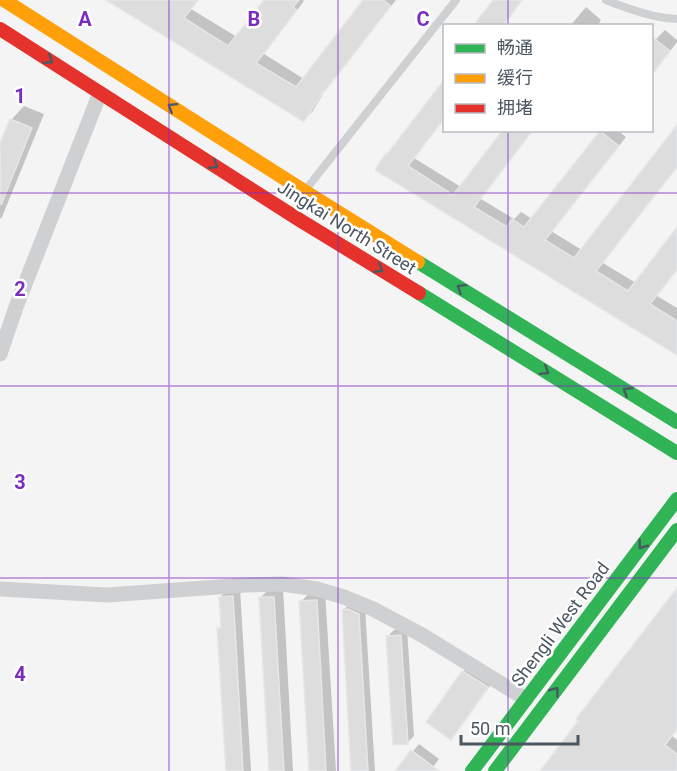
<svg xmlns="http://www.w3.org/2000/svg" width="677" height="771" font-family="Roboto,'Noto Sans SC',sans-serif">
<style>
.shadow{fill:#0003}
.building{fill:#ddddde;stroke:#e5e6e7;stroke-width:1.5}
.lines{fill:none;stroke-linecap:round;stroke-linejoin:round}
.lane{stroke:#ced0d2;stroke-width:8}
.street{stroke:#ced0d2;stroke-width:15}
.fast{stroke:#30b455;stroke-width:14}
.slow{stroke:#ff9f0a;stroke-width:14}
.jam{stroke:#e5322d;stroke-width:14}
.oneway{stroke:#495b60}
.grid{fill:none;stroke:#7b2cbf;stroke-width:1.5;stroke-opacity:0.55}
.labels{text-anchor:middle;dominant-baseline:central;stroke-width:5;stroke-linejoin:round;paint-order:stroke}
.street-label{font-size:18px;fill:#4a5661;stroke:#fff}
.grid-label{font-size:20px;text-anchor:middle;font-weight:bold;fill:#7b2cbf;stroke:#fff;stroke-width:5;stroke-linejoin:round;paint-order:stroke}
</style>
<rect width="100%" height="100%" fill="#f4f4f4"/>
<path class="shadow" d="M109 0H198L191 9 237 37 266 0H303L304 1 264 54 304 79 365 0H396L328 85 313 111 304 120Z
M586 7 601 20 597 26H570Z
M665 30 677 40V42L652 75V41L653 42Z
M444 82V119L414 158 461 187 505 130H533L481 199 514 219 521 212 532 219 602 130H617L626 137 551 231 582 250 677 127V167L603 263 636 283 677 229V270L657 296 677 308V353L387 154 395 146Z
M24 106 44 114 2 217 0 219V147L11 120Z
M283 588 293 771H270L260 598 269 589Z
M240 589 251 771H227L219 629 222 626 220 597 228 590Z
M325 591 336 771H311L301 602 310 592Z
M677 591V729L672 736 677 740V771H542Z
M350 604 365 607 375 771H353L343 610Z
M407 629 414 736 407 743 387 637 394 630Z
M470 665 494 680 458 731 451 738 463 672Z
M419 744 439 759 430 771H397Z"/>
<path class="building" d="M106 0H198L184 18 228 46 264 0H299L293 7 297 10 256 63 296 87 363 0H383L391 6 325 91 324 90 304 122Z
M493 0H522L503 26H473Z
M651 36 670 51 651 75Z
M444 80V119L408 166 453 195 503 130H533L474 207 507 227 512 219 524 227 600 131 619 146 545 240 574 258 677 125V167L596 271 628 291 677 227V270L650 304 677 321V355L375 170 386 153 387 154Z
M10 119 32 128 1 205 0 143Z
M677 588V729L665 745 677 754V771H540L578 721 576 719Z
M233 596 235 628 243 771H226L217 628H221L219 597Z
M259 597H274L284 771H269Z
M317 600 326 771H309L299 601Z
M348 609 359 614 368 771H351L342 610Z
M401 635 408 744 393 745 386 636Z
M462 671 488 687 451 740 426 722Z
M411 750 439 771H395Z"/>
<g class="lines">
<path class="lane" d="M606 0C628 9 653 18 677 19
M307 188 456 0"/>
<path class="street" d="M0 354 16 307 100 93
M0 589 107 595 246 585 282 584 317 589 344 597 373 609 422 635 526 699"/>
<path class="fast" d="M418 262 677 422
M419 293 677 453
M472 771 677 499
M495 771 677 530"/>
<path class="slow" d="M4 0 312 196 418 262"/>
<path class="jam" d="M0 29 298 219 419 293"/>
</g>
<defs><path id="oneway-chevron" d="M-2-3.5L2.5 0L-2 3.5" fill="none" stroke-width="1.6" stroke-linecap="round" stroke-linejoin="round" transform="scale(1.5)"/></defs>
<g class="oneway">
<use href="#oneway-chevron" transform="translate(49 60) rotate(32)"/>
<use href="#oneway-chevron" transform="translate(172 107) rotate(-148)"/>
<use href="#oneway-chevron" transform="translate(214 165) rotate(32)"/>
<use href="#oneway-chevron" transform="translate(379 269) rotate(32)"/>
<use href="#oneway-chevron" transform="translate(461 288) rotate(-148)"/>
<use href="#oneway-chevron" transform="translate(545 371) rotate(32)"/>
<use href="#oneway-chevron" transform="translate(627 391) rotate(-148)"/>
<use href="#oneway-chevron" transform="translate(642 545) rotate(127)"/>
<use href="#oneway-chevron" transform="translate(555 691) rotate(-53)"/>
</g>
<path class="grid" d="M169 0V771M338 0V771M508 0V26M508 130V771M0 193H677M0 386H677M0 578H677"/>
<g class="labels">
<g class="street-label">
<text transform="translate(347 227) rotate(32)">Jingkai North Street</text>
<text transform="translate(560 624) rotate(-53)">Shengli West Road</text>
</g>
</g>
<g class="grid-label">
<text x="85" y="26">A</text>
<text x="254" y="26">B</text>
<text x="423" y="26">C</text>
<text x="20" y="103">1</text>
<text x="20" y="296">2</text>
<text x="20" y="489">3</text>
<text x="20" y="681">4</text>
</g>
<rect x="443" y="24" width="210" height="108" fill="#ffffff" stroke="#b7bbc0" stroke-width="1.5"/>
<rect x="455" y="44" width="30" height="9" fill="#30b455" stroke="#b7bbc0" stroke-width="1.5"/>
<text x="497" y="54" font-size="18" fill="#4a5661">畅通</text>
<rect x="455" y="74" width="30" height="9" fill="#ff9f0a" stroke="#b7bbc0" stroke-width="1.5"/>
<text x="497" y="84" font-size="18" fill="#4a5661">缓行</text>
<rect x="455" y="104" width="30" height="9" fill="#e5322d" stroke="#b7bbc0" stroke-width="1.5"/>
<text x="497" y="114" font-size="18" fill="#4a5661">拥堵</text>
<path d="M461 735v9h117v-9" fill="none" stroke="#4a5661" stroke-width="3"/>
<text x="470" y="735" font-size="18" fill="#4a5661" stroke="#ffffff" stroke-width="4.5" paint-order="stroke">50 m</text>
</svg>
